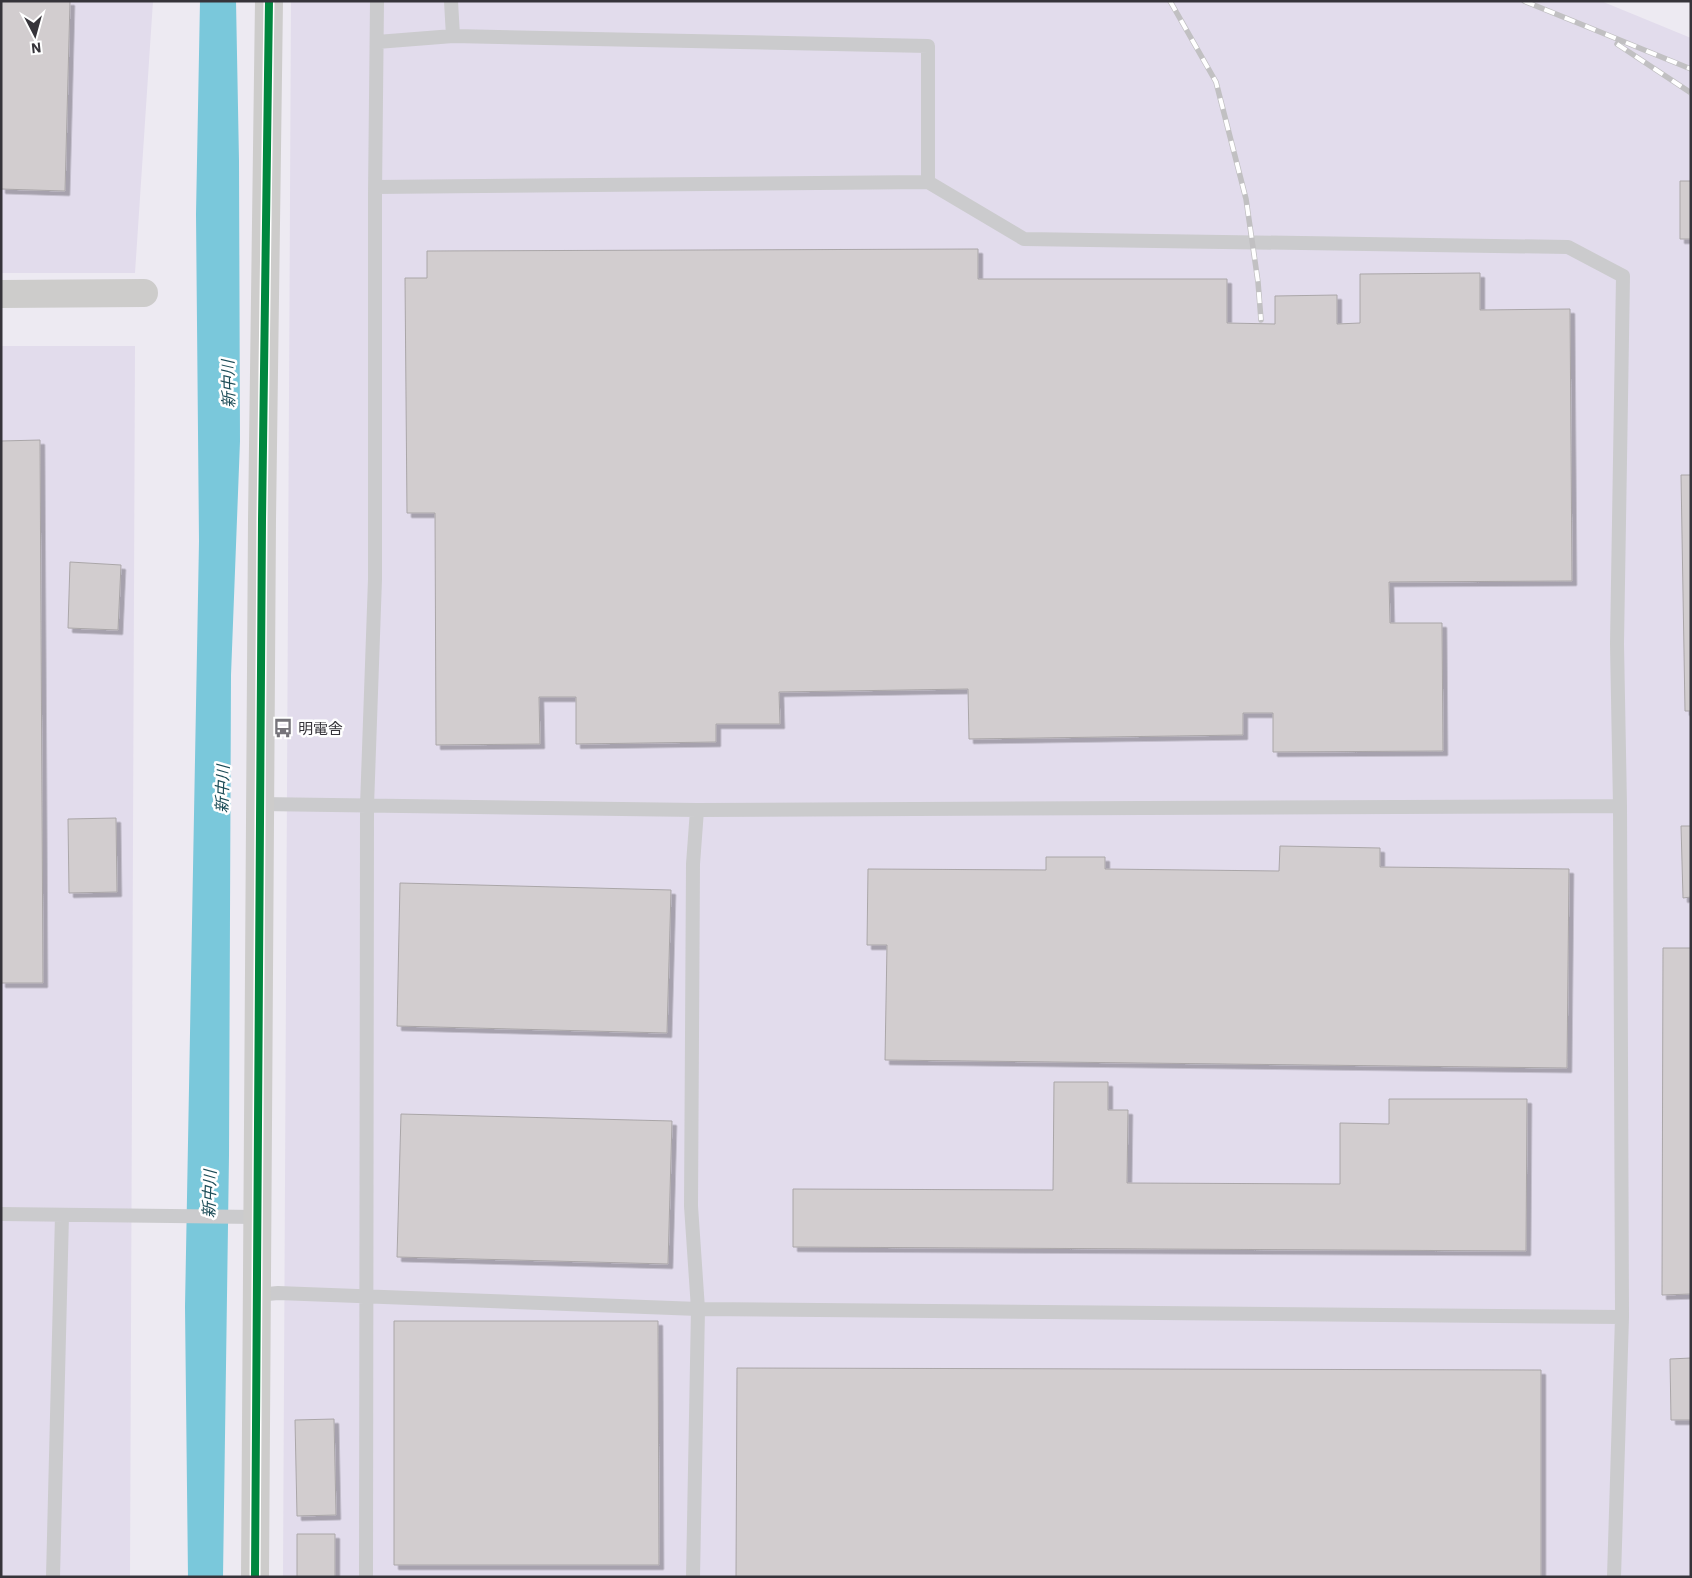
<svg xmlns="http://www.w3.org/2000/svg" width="1692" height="1578" font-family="'IBM Plex Sans','Noto Sans JP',sans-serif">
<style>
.built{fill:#e2dcec}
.water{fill:#7ac8db}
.building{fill:#d2cdcf;stroke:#aaa6a8;filter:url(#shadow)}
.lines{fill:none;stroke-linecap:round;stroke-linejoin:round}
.lane{stroke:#cbcbcd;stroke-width:14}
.secondary{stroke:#cdcccb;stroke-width:28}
.rail-casing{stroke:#c1c0c2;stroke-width:5.5}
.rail{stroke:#fff;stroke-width:4;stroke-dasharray:11;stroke-linecap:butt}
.cycleway-casing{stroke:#fff;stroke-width:11}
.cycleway{stroke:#00873e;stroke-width:8}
.labels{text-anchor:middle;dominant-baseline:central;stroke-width:5;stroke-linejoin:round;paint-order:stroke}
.poi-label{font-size:15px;fill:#36343a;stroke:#fff;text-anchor:start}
.water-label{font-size:16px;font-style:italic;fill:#1c4c57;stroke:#fff}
</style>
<defs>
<filter id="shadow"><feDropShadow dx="4.5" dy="4.5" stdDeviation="0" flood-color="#0004"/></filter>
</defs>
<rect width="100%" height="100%" fill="#edeaf2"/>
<path class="built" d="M1 1H153L135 273H1Z
M291 1H1601L1691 38V1577H283Z
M1 346H135L130 1577H1Z"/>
<path class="water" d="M200 1H236L239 161 240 441 231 675 229 1155 223 1577H188L185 1307 199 541 196 214Z"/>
<path class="building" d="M1 1H70L65 191 1 189Z
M1680 181H1691V239H1680Z
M978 249V279H1227V323L1275 324V296L1337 295V324L1360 323V274L1480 273V310L1570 309 1572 581 1389 582 1390 623H1442L1443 751 1273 752V713H1243V735L969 739 968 689 779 692 780 724H716V742L576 744V697H539L540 744 436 745 435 513H407L405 278H427V251Z
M40 440 43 983H1V441Z
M1681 475H1691V711H1685Z
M70 562 121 565 118 630 68 628Z
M116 818 117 892 69 893 68 819Z
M1681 826H1691V897L1683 898Z
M1280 846 1380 848V867L1569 869 1567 1068 885 1060 887 945H867L868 869 1046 870V857H1105V869L1279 871Z
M400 883 671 890 667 1033 397 1026Z
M1663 948H1691V1294L1662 1295Z
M1054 1082H1108V1110H1128L1127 1183 1340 1184V1123L1389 1124V1099H1527L1526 1251 793 1247V1189L1053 1190Z
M401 1114 672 1121 668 1264 397 1257Z
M394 1321H658L659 1565H394Z
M1691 1358V1420H1671L1670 1359Z
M737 1368 1541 1370V1577H736Z
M334 1419 336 1515 297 1516 295 1420Z
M297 1534H335V1577H297Z"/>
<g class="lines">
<path class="lane" d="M451 1 453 36 928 46V182L1024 239 1568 247 1623 276 1617 644 1620 806 1622 1317 1614 1577
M377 42 453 36
M375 187 928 182
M260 804 697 810 1620 806
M1 1214 257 1217
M257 1295 278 1293 698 1309 1622 1317
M53 1577 62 1215
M366 1577 367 806 375 579V194L377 1
M693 1577 698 1309 691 1206 693 864 697 810"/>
<path class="secondary" d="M1 294 144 293
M255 1577 262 520 269 1"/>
<defs>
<path id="rail" d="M1170 1 1216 82 1246 199 1258 282 1261 320
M1524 1 1691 69
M1617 44 1691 93"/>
</defs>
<use href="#rail" class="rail-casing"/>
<use href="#rail" class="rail"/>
<defs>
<path id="cycleway" d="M255 1577 262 520 269 1"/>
</defs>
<use href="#cycleway" class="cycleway-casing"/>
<use href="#cycleway" class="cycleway"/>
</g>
<defs>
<symbol id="bus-bare" viewBox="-9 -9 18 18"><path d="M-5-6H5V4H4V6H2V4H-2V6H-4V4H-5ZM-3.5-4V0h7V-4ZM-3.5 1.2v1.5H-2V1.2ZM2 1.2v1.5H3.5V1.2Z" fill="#76747a" stroke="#fff" stroke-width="2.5" paint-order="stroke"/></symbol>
</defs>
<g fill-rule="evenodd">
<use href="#bus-bare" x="269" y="714" width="28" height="28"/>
</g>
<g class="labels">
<g class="poi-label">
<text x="298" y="728">明電舎</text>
</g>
<g class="water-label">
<text transform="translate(228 384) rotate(-91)">新中川</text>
<text transform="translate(222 789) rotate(-88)">新中川</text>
<text transform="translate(209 1194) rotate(-88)">新中川</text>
</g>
</g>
<rect width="1692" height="1578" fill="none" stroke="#36343a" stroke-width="5"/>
<g transform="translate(35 35) rotate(174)" stroke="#ffffff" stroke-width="4" paint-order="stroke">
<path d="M0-4L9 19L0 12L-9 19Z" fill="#36343a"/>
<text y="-8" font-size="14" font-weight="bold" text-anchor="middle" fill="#36343a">N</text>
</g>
</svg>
